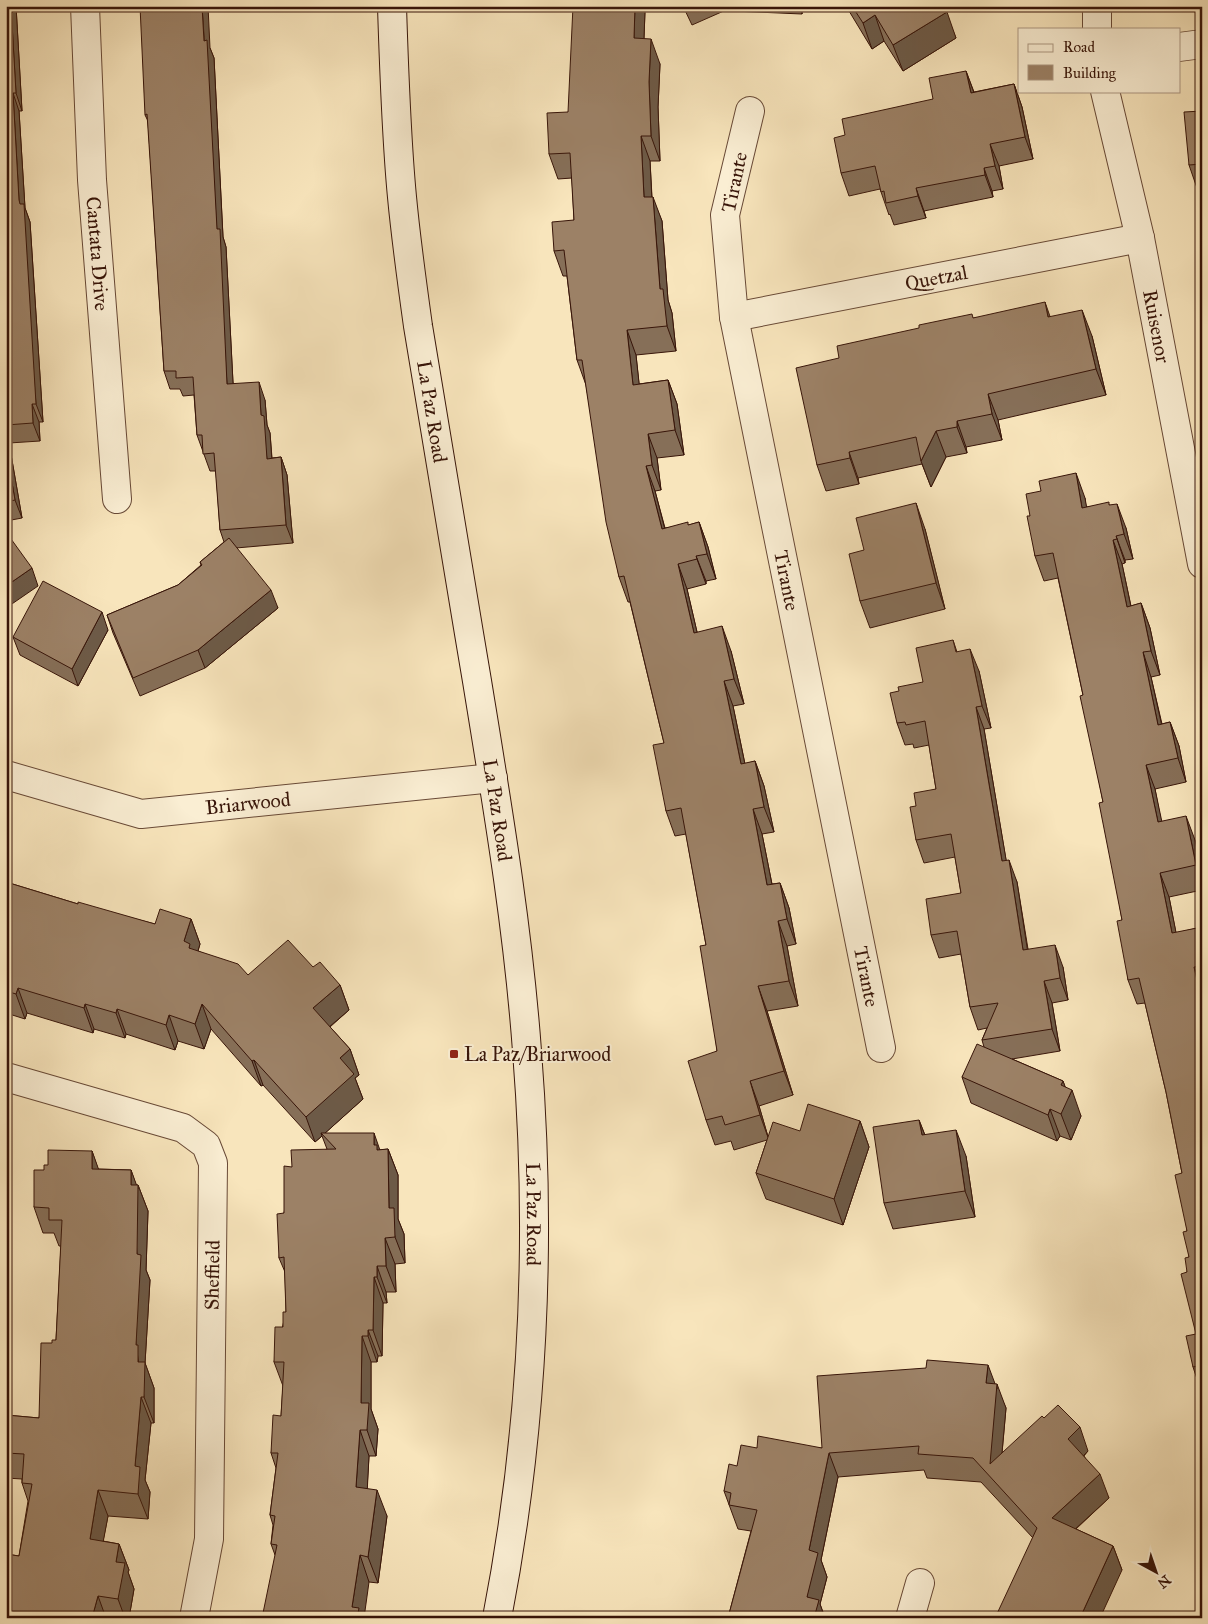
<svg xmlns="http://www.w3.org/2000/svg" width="1208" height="1624" font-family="'IM FELL Great Primer',serif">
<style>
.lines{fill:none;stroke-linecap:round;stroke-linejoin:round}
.minor-casing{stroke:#684936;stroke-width:30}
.tertiary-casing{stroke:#684936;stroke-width:30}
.secondary-casing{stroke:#381509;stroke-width:30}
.minor{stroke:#faeed3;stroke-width:28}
.tertiary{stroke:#faeed3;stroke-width:28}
.secondary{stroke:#faeed3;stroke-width:28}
.wall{fill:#866f58;stroke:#381509}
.shaded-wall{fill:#6d5a47;stroke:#381509}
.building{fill:#9c8166;stroke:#381509}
.poi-dot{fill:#8f2418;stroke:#faeed3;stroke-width:2}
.labels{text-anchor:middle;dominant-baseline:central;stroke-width:4;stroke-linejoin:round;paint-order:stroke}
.street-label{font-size:20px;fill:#381509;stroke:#faeed3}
.poi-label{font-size:20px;fill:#381509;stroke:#faeed3;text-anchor:start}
</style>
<rect width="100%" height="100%" fill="#f8e5bc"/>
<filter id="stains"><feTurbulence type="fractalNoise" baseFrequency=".004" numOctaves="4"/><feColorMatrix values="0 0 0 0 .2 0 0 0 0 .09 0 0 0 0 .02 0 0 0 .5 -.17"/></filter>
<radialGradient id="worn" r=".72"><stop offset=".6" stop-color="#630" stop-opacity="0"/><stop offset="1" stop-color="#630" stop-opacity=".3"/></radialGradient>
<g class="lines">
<defs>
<g id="minor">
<path id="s1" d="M85 6 92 180 117 499"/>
<path d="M1097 6V29"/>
<path d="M1179 47 1202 44"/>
<path id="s2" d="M1105 91 1140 238 1202 564"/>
<path id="s3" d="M750 111 725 215 734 317 881 1048"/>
<path id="s4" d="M734 317 1140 238"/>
<path d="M6 1077 183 1128 206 1145 213 1163 209 1539 194 1618"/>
<path d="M910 1618 920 1583"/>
</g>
<g id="tertiary">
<path id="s5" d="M6 775 141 814 493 778"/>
</g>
<g id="secondary">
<path id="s6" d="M392 6C394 70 396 134 402 197 406 240 412 283 418 326 438 445 457 563 477 681 497 804 518 927 527 1051 542 1240 533 1432 497 1618"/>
</g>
</defs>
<use href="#minor" class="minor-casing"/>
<use href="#tertiary" class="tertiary-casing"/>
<use href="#secondary" class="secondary-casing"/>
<use href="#minor" class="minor"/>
<use href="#tertiary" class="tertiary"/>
<use href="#secondary" class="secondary"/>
</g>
<path class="wall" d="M6 6H16L22 111H19L25 208 30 222 43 422H39L40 441 9 443 22 518 6 521Z
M683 6H725L726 10 692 25Z
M731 6H803L802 14 733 11Z
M846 6H943L956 38 903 71 884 41 872 49Z
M645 11 644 38 660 64 658 107 660 161H650L652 197 662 221 668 300 672 313 676 351 636 355 639 384 668 380 677 404 684 455 657 458 661 490 655 491 665 528 689 525 699 522 708 547 716 579 706 581V584L687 589 697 632 731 651 744 704 733 706 745 764 755 761 764 786 774 832 762 834 772 884 780 883 789 908 796 944 787 946 798 1006 767 1011 793 1095 759 1106 768 1137 860 1121 869 1147 843 1225 766 1199 756 1173 767 1140 734 1150 731 1141 715 1145 706 1120 717 1051 706 945 686 834 675 836 666 811 664 743 630 602H628L619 577 586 385 577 360 567 276H563L554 251 574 220 572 178 558 179 549 154 568 112Z
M210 48 214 58 223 237 226 247 233 383 265 400 267 425 270 433 272 458 281 457 287 475 293 543 236 548 278 608 205 668 140 696 113 633 107 615 178 585 201 565 200 562 224 542 220 530 216 471H210L197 435 194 395 183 396 180 389H170L164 371 148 121 145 115Z
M966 71 974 92 1014 84 1022 107 1033 159 999 166 1003 189 992 191 993 197 924 211 926 218 894 225 890 214 889 215 880 189 849 196 841 173 933 99Z
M1202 111V191H1198L1189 165Z
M1050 317 1092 336 1106 395 998 420 1002 440 966 447 967 453 946 457 931 487 922 464 858 478 859 484 826 491 817 465 839 358 974 318Z
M1041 491 1085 498 1086 507 1110 505 1126 528 1133 559 1125 560V563L1122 564 1131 606 1141 603 1150 628 1160 675 1151 677 1162 724 1170 722 1179 746 1186 782 1155 789 1161 821 1195 840 1202 872V890L1169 897 1176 933 1202 927 1201 1391 1193 1367 1196 1334 1187 1272 1189 1257 1182 1173 1166 1092 1145 1003 1137 1004 1128 980 1122 920 1103 802 1083 695 1058 578 1044 581 1035 556 1030 516Z
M925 529 945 609 870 628 860 601 864 550Z
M108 630 78 686 20 655 13 637Z
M953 640 957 652 979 671 991 728 984 729 1006 860 1017 882 1028 949 1063 967 1068 1000 1052 1003 1060 1051 1012 1059 1063 1081 1065 1087 1081 1116 1071 1140 1060 1136 1057 1141 971 1103 962 1077 984 1047 982 1040 987 1028 978 1030 970 1007 961 954 939 958 931 935 961 893 955 857 924 863 916 840V806L936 789 929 745 914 748 913 744 905 745 897 723 923 682Z
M6 882 78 904 155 924 191 919 200 944 198 951 248 975 313 967 340 985 349 1010 330 1027 350 1049 359 1075 355 1078 363 1099 325 1133 380 1150 388 1149 398 1175V1219L404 1234 405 1263 395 1264 396 1292H386L387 1303H383L382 1356H378L377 1362H371V1409L378 1429 376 1456H369L367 1489 387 1516 378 1583 369 1582 275 1555 271 1544 273 1525 270 1515 276 1468 271 1453 281 1416 283 1386 274 1362 286 1312 285 1272 279 1258 284 1213 292 1167 327 1149 322 1136 315 1142 263 1085 261 1086 211 1029 204 1049 178 1041 175 1050 126 1034 125 1038 94 1029 93 1033 27 1013 25 1019 6 1013Z
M919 1120 925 1135 966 1156 975 1217 893 1229 884 1203Z
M92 1151 98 1169 131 1170 136 1185H138L148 1211 146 1270 150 1280 145 1363 154 1388V1423H151L145 1480 150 1492 148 1519 108 1516 103 1541 119 1544 129 1570 128 1572 134 1589 129 1618H6V1554L19 1556 28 1501 22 1483V1479L6 1478V1415L39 1418 52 1343 56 1340 61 1246H59L54 1233H43L34 1207 44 1170 48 1165Z
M995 1384 1006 1408 1002 1453 1088 1451 1084 1456 1109 1498 1076 1529 1113 1546 1122 1570 1033 1538 981 1482 927 1478 924 1470 838 1477 821 1560 827 1577 820 1604 825 1618H730L729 1614 751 1531 738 1529 724 1491 737 1466 757 1448H822Z"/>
<path class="shaded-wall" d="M11 6H16L22 111 16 93Z
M202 6H208L210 48 214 58 223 237 226 247 234 402 227 384Z
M635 6H644L645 11 643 63 634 38Z
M799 6H803L802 14Z
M947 12 956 38 903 71 893 45Z
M875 15 884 41 872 49 863 23Z
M651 39 660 64 658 107 660 161 651 136 649 82Z
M966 71 974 93H971Z
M1014 84 1022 107 1033 159 1025 137Z
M13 93 19 111 25 208 30 222 43 422 36 404 19 200Z
M641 136 650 161 653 222 644 197Z
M990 144 999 166 1003 189 995 166Z
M984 168 992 191 993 197 985 175Z
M916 188 924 211 926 218 918 196Z
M653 197 662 221 668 300 672 313 676 351 667 326 660 289Z
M1045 302 1054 328 1048 317Z
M1082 310 1092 336 1106 395 1096 369Z
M627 330 636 355 642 410 633 385Z
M668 380 677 404 684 455 675 430Z
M259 382 265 400 267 425 270 433 273 476 267 459 261 415Z
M988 394 998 420 1002 440 992 414Z
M32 404 39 422 40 441 33 423Z
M957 421 966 447 967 453 957 427Z
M936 431 946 457 931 487 921 461Z
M648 434 657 458 661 490 652 465Z
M6 436 9 443 22 518 15 500 6 448Z
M849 452 858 478 859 484 850 458Z
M281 457 287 475 293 543 286 525Z
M646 466 655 491 671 553 662 529Z
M1076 473 1085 498 1091 532 1082 508Z
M916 503 925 529 945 609 936 583Z
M1117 504 1126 528 1133 559 1124 534Z
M699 522 708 547 716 579 707 554Z
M1116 536 1125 560V563Z
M1113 540 1122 564 1136 631 1127 607Z
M696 556 706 581V584L697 559Z
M678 564 687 589 703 658 694 633Z
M32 568 38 586 6 608V586Z
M271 590 278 608 205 668 198 650Z
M1141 603 1150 628 1160 675 1151 651Z
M102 612 108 630 78 686 72 669Z
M722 626 731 651 744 704 734 679Z
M970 649 979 671 991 728 982 706Z
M1143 652 1151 677 1167 749 1158 725Z
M724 681 733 706 750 789 741 764Z
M976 707 984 729 1010 883 1002 861Z
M1170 722 1179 746 1186 782 1178 758Z
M755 761 764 786 774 832 764 807Z
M1146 765 1155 789 1167 846 1158 822Z
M753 809 762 834 777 910 767 885Z
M1186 816 1195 840 1202 872V880L1196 865Z
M1009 860 1017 882 1031 973 1023 950Z
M1160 873 1169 897 1181 958 1172 933Z
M780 883 789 908 796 944 787 919Z
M191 919 200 944 196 957 184 941Z
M778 921 787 946 798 1006 789 981Z
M1055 945 1063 967 1068 1000 1060 978Z
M1194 967 1202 989V1003Z
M1044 981 1052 1003 1060 1051 1052 1029Z
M340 985 349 1010 322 1033 313 1008Z
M758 986 767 1011 793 1095 784 1071Z
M18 988 27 1013 25 1019 16 994Z
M85 1004 94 1029 93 1033 84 1008Z
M202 1004 211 1029 204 1049 195 1024Z
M117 1009 126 1034 125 1038 116 1013Z
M169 1015 178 1041 175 1050 166 1025Z
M350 1049 359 1075 355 1078 363 1099 323 1135 321 1133 322 1136 315 1142 306 1117 340 1058Z
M254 1060 263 1085 261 1086 252 1061Z
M750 1081 759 1106 769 1140 760 1115Z
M1063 1081 1069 1097 1072 1090 1081 1116 1071 1140 1061 1114V1085Z
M1050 1109 1060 1136 1057 1141 1048 1115Z
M919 1120 929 1146 922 1135Z
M860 1121 869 1147 843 1225 834 1199Z
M956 1130 966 1156 975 1217 965 1191Z
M374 1133 383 1159 374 1145Z
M388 1149 398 1175V1219L404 1234 405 1263 395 1237 389 1208Z
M92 1151 101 1176 92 1169Z
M131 1170 138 1189V1185L148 1211 146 1270 150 1280 145 1363 154 1388V1423L144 1397 136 1345 137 1254 131 1185Z
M385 1238 395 1264 396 1292 386 1266Z
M377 1266 386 1292 387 1303 377 1277Z
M374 1277 383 1303 382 1356 373 1330Z
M368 1330 378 1356 377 1362 368 1336Z
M362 1336 371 1362V1409L378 1429 376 1456 367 1430 361 1403Z
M988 1365 997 1389V1384L1006 1408 999 1486 990 1464 986 1383Z
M141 1397 151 1423 145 1480 150 1492 148 1519 138 1494 135 1466Z
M1080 1427 1088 1451 1076 1463 1068 1439Z
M360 1430 369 1456 366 1514 356 1487Z
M829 1453 838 1477 821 1560 827 1577 820 1604 825 1618H814L807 1597 809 1550Z
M1100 1474 1109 1498 1061 1542 1052 1518Z
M98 1490 108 1516 99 1564 90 1539Z
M377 1490 387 1516 378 1583 368 1557Z
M119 1544 129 1570 128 1572 134 1589 129 1618H125L118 1599 116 1562Z
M1113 1546 1122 1570 1100 1618H1080Z
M360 1555 369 1582 364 1618H356L352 1607Z
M98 1596 106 1618H92Z"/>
<path class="building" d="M6 6H11L16 93H13L19 200 20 204H24L36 404H32L33 423 6 425Z
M140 6H202L204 41 207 40 217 229H220L227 384 259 382 261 415 264 416 267 459 281 457 286 525 220 530 214 453 203 454 202 435H197L193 377 176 378V371H164L147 114 145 115Z
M573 6H635L634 38 651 39 649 82 651 136H641L644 197H653L660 289H663L667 326 627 330 633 385 668 380 675 430 648 434 652 465 646 466 662 529 688 522V525L699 522 707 554 696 556 697 559 678 564 694 633 722 626 734 679 724 681 741 764 755 761 764 807 753 809 767 885 780 883 787 919 778 921 789 981 758 986 784 1071 750 1081 760 1115 725 1125 722 1116 706 1120 688 1061 717 1051 700 946 706 945 681 808 666 811 653 745 664 743 624 576 619 577 606 522 582 360H577L564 250 554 251 552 222 574 220 570 153 549 154 547 113 568 112Z
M852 6H943L947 12 893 45 875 15 863 23Z
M966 71 971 93 1014 84 1025 137 990 144 995 166 984 168 985 175 916 188 918 196 886 203 884 191 881 192 875 166 841 173 834 138 845 135 842 119 933 99 929 78Z
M1202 111V164L1189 165 1184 112Z
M1045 302 1048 317 1082 310 1096 369 988 394 992 414 957 421V427L936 431 921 461 916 437 849 452 850 458 817 465 796 368 839 358 837 346 919 328V325L972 314 973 318Z
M6 448 15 500 6 502Z
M1076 473 1082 508 1109 502V505L1117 504 1124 534 1116 536 1117 539 1113 540 1127 607 1141 603 1151 651 1143 652 1158 725 1170 722 1178 758 1146 765 1158 822 1186 816 1196 865 1160 873 1172 933 1202 927V966L1194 967 1202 1003V1365L1193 1367 1186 1336 1196 1334 1181 1274 1187 1272 1185 1258 1189 1257 1183 1232 1187 1231 1175 1175 1182 1173 1166 1092 1139 978 1128 980 1117 921 1122 920 1099 803 1103 802 1080 696 1083 695 1053 553 1035 556 1027 516H1030L1026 494 1041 491 1039 481Z
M916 503 936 583 860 601 849 554 864 550 856 518Z
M6 532 32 568 6 586Z
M229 538 271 590 198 650 133 678 107 615 178 585 202 565 200 562Z
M43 581 102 612 72 669 13 637Z
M953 640 956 652 970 649 982 706 976 707 1002 861 1009 860 1023 950 1055 945 1060 978 1044 981 1052 1029 982 1040 998 1003 970 1007 957 931 931 935 926 899 961 893 951 834 916 840 910 807 916 806 914 793 936 789 925 721 906 725 905 722 897 723 890 693 899 691 898 687 923 682 916 648Z
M6 882 78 904V902L155 924 160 909 191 919 184 941 190 944 189 948 238 964 248 975 288 940 313 967 320 962 340 985 313 1008 350 1049 340 1058 354 1074 306 1117 254 1060 252 1061 202 1004 195 1024 169 1015 166 1025 117 1009 116 1013 85 1004 84 1008 18 988 16 994 6 991Z
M977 1044 1063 1081 1061 1085 1072 1090 1061 1114 1050 1109 1048 1115 962 1077Z
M808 1104 860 1121 834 1199 756 1173 773 1122 800 1131Z
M919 1120 922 1135 956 1130 965 1191 884 1203 873 1127Z
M321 1133H374V1145H377V1150L388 1149 389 1208H394L395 1237 385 1238 386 1266H377V1277H374L373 1330H368V1336H362L361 1403H369L367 1430H360L356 1487 377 1490 368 1557 360 1555 352 1607 359 1608 357 1618H262L277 1545 271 1544 275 1516 270 1515 278 1453H271L273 1415 281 1416 284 1362H274L275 1327H283V1312H286L284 1257 279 1258 277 1214 284 1213V1166L292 1167 291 1150 336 1149Z
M48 1150 92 1151V1169L131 1170V1185H138L137 1254 141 1255 136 1345H138V1362H145L144 1397H141L135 1466 140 1467 138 1494 98 1490 90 1539 119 1544 116 1562 125 1563 118 1599 98 1596 92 1618H15L16 1614 6 1612V1554L19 1556 32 1484 22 1483 24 1454 6 1453V1415L39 1418 41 1343H52V1340H56L62 1220H49V1208L34 1207V1170H44V1165H48Z
M927 1360 988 1365 986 1383 997 1384 990 1464 1042 1416 1044 1418 1058 1405 1080 1427 1068 1439 1100 1474 1052 1518 1113 1546 1080 1618H995L1037 1528 973 1458 918 1454 919 1446 829 1453 809 1550 818 1553 807 1597 819 1600 814 1618H744L729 1614 757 1510 729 1505 731 1493 724 1491 729 1464 737 1466 741 1445 757 1448 758 1436 822 1448 817 1376 926 1368Z"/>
<rect class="poi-dot" x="449" y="1049" width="10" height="10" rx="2.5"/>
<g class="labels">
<g class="street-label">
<text transform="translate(734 182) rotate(-78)">Tirante</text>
<text stroke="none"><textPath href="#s1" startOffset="248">Cantata Drive</textPath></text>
<text stroke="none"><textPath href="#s4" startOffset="206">Quetzal</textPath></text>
<text stroke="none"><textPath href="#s2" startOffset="241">Ruisenor</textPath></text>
<text stroke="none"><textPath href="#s6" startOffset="408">La Paz Road</textPath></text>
<text stroke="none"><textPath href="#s3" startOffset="478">Tirante</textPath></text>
<text stroke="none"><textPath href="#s5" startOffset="248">Briarwood</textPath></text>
<text stroke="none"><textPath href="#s6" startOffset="812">La Paz Road</textPath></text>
<text stroke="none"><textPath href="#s3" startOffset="882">Tirante</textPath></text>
<text stroke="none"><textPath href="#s6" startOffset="1218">La Paz Road</textPath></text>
<text transform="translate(212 1275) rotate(-89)">Sheffield</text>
</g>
<g class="poi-label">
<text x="464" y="1054">La Paz/Briarwood</text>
</g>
</g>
<rect width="1208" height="1624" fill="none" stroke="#f8e5bc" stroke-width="25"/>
<rect x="8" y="8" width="1193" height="1609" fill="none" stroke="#381509" stroke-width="2.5"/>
<rect x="12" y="12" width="1183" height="1599" fill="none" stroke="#381509"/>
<rect x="1018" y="28" width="162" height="65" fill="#faeed3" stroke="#ac9782"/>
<rect x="1028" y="44" width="25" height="8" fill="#faeed3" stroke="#ac9782"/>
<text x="1063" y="52" font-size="15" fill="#381509">Road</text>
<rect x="1028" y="65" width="25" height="15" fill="#9c8166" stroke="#ac9782"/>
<text x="1063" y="78" font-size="15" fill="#381509">Building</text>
<g transform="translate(1156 1572) rotate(140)" stroke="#faeed3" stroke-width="4" paint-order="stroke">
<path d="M0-4L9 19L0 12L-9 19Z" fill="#381509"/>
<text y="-8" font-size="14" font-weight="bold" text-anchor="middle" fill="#381509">N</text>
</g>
<rect width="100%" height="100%" filter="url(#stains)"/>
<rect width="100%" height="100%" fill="url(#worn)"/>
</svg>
